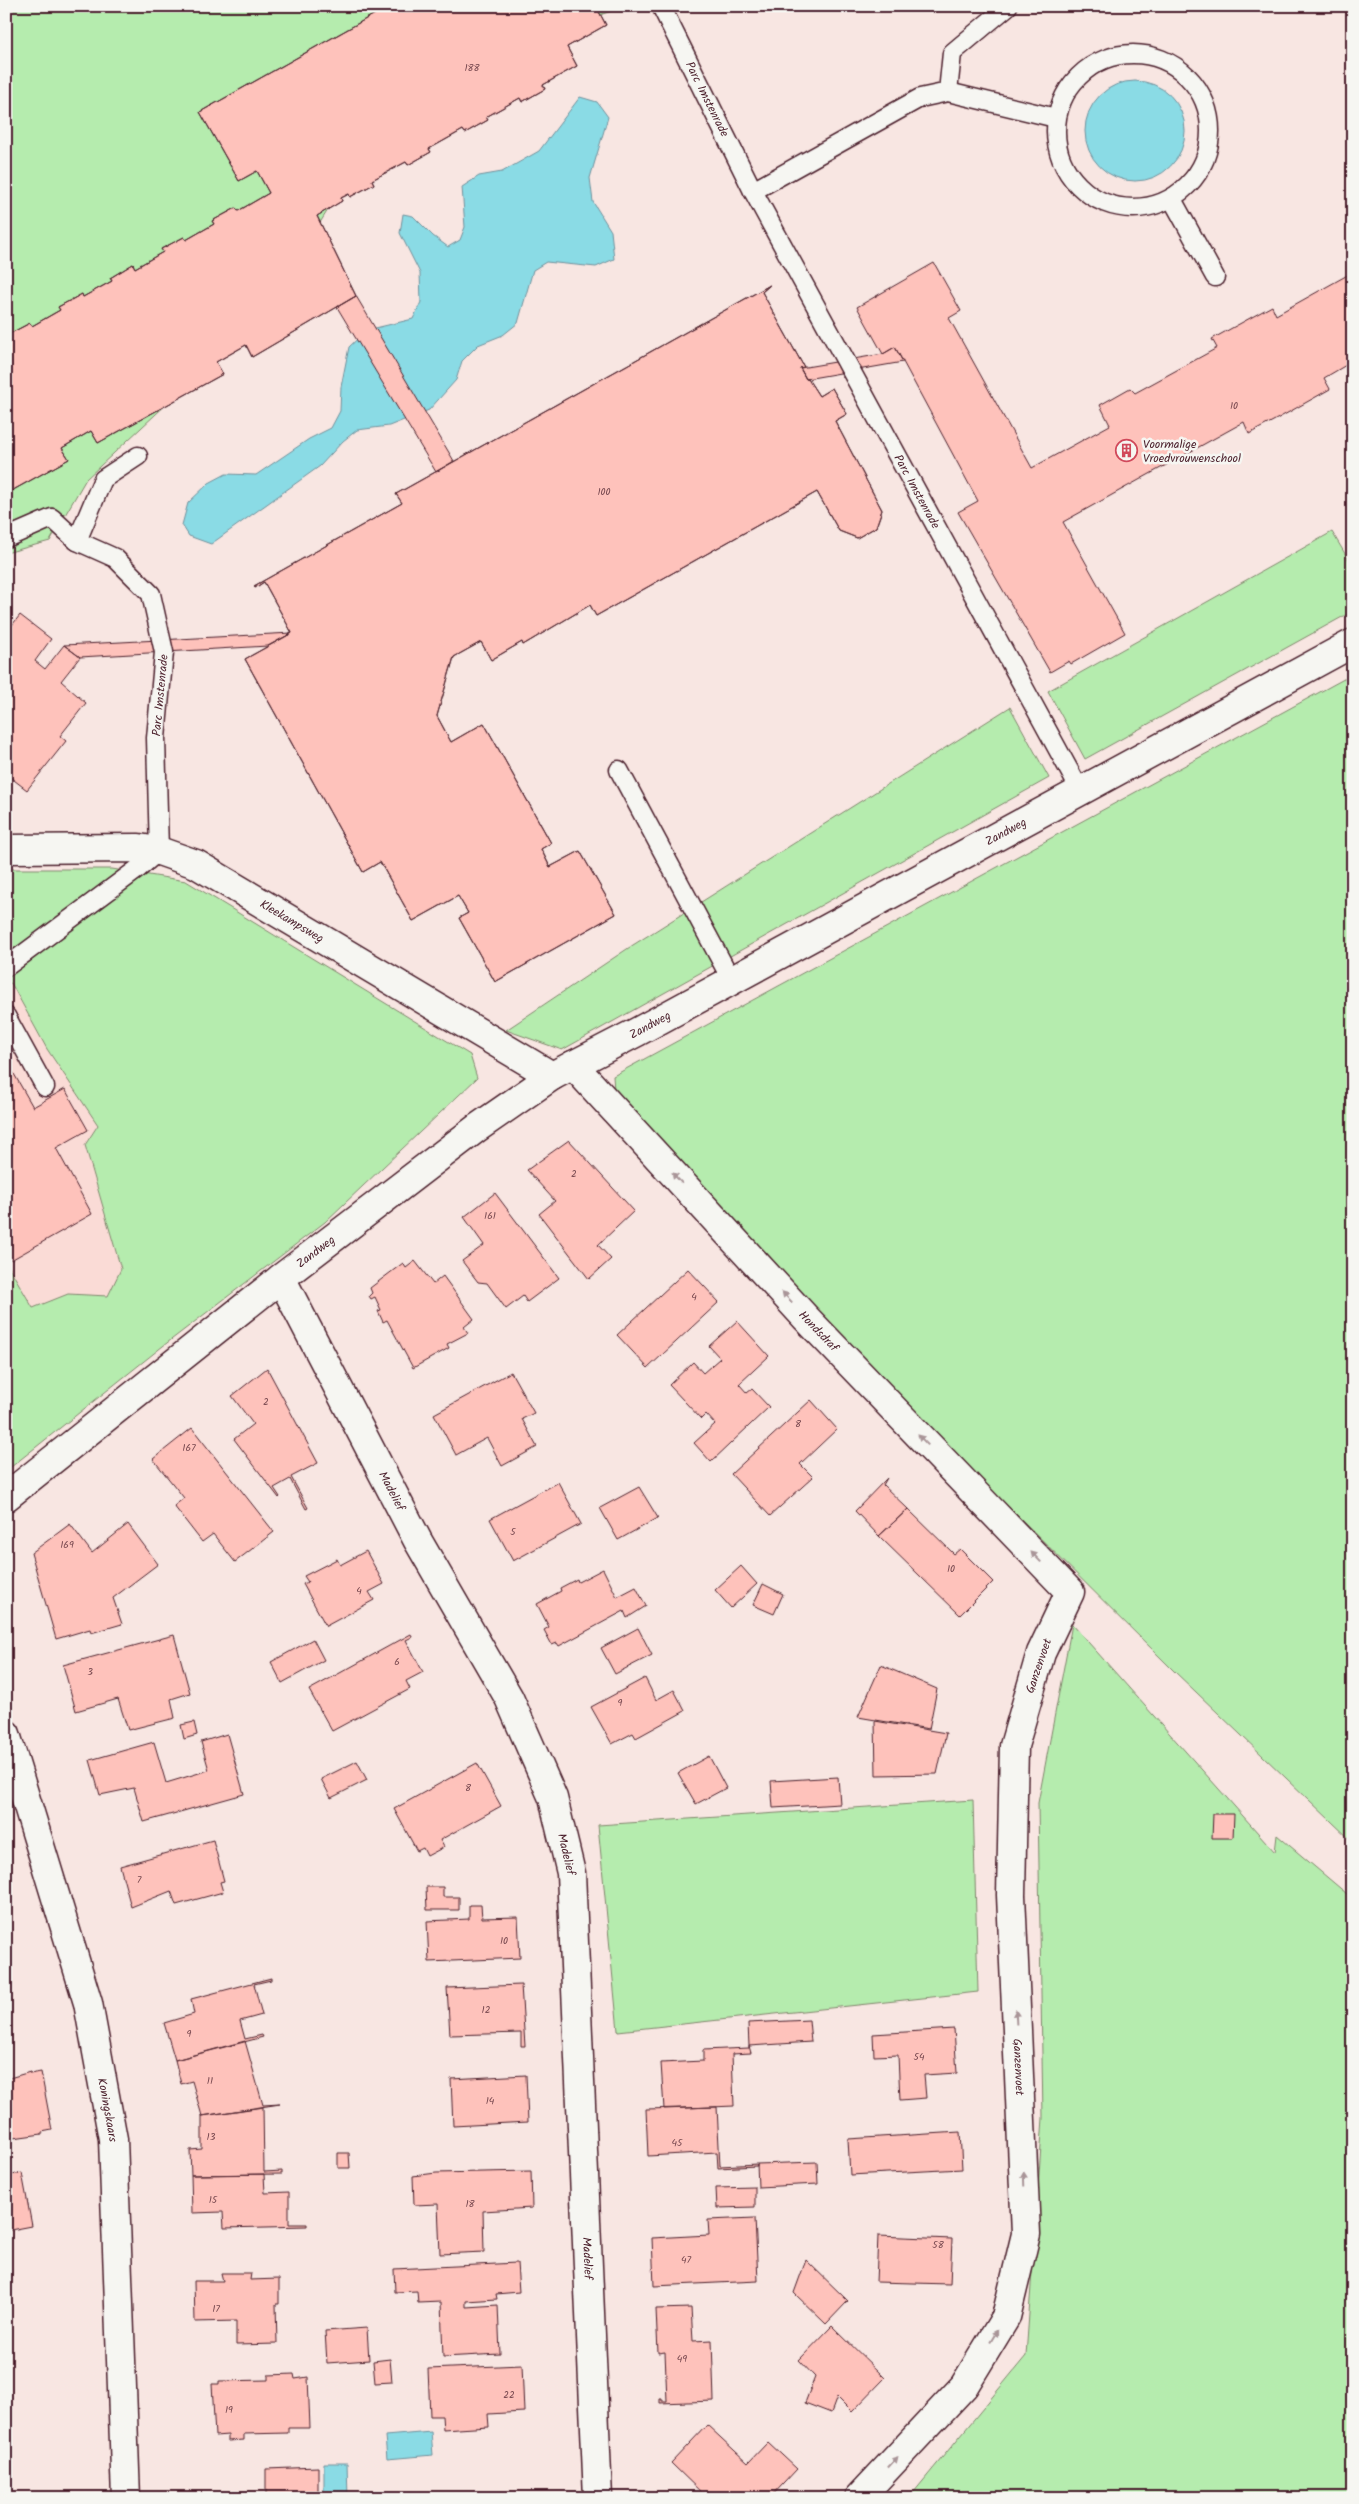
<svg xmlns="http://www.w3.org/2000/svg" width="1359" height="2504" font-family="Kalam,sans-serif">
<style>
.built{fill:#fadbd6}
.green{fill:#b5ecae;stroke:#80866c}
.water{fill:#8adbe5;stroke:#70909b}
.building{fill:#fec2bb;stroke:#4a1f2b}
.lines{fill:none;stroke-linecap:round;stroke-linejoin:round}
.lane-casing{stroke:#4a1f2b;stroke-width:21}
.street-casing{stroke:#4a1f2b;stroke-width:31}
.lane{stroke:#f6f6f2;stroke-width:18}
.street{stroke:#f6f6f2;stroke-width:28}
.oneway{fill:#a99598}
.labels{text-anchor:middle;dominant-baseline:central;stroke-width:5;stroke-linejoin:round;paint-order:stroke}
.number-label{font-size:10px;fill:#77484f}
.street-label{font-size:12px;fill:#4a1f2b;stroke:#f6f6f2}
.poi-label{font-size:12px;fill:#4a1f2b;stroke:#f6f6f2;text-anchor:start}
</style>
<rect width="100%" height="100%" fill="#f8e6e2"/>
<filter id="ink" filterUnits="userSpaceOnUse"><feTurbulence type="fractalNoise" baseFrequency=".02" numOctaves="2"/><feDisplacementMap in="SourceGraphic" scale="10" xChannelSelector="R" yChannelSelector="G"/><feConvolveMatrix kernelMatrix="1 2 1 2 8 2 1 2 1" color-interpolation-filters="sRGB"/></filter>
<g filter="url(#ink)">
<path class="built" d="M11 983 47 1049 98 1125 85 1145 121 1270 108 1296 68 1294 33 1308 6 1262V985Z"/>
<path class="green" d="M6 6H625L569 26 336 197 308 242 197 376 86 479 50 541 6 553Z
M1332 532 1353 567V611L1085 759 1048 691Z
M1353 674V1842L1174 1671 847 1346 614 1090 613 1076Z
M1010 707 1049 778 562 1050 506 1030 633 945Z
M6 869H112L186 881 470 1055 477 1078 325 1222 163 1346 6 1471V1262L33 1308 68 1294 108 1296 121 1269 85 1145 98 1125 47 1049 11 983 6 985Z
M1072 1624 1275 1852 1277 1835 1353 1899V2498H909L1026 2356 1043 2118 1038 1803Z
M973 1800 978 1992 618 2031 598 1825Z"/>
<path class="water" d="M1085 131a50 50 0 1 1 100 0a50 50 0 1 1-100 0Z
M580 97 597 102 608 117 590 178 593 202 611 231 614 259 596 267 546 262 533 270 518 323 503 335 478 345 462 361 456 380 429 410 389 426 357 430 343 441 320 466 211 544 189 536 182 525 188 503 209 483 226 474 256 475 309 439 331 428 340 411 341 387 349 347 367 330 413 319 421 302 420 273 400 233 403 214 413 216 433 236 448 247 460 240 465 227 462 187 479 176 502 172 539 151Z
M431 2432 433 2455 387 2459 385 2436Z
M324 2463H347L348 2498H324Z"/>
<path class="building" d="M389 6H596L606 25 567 47 577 66 543 85 545 89 522 102 520 98 486 117 488 120 465 133 463 130 429 149 431 152 408 165 406 162 372 180 374 184 350 197 349 194 341 198 342 201 317 216 356 296 252 357 246 345 216 362 223 374 98 443 91 431 62 448 69 459 6 494V340L9 338 7 335 30 323 32 326 60 310 58 307 82 294 83 297 112 281 110 278 133 264 135 268 163 252 161 249 184 237 186 240 214 224 212 221 236 208 238 211 269 193 257 171 239 181 200 112Z
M389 6H596L606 25 567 47 577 66 543 85 545 89 522 102 520 98 486 117 488 120 465 133 463 130 429 149 431 152 408 165 406 162 372 180 374 184 350 197 349 194 341 198 342 201 317 216 356 296 252 357 246 345 216 362 223 374 98 443 91 431 62 448 69 459 6 494V340L9 338 7 335 30 323 32 326 60 310 58 307 82 294 83 297 112 281 110 278 133 264 135 268 163 252 161 249 184 237 186 240 214 224 212 221 236 208 238 211 269 193 257 171 239 181 200 112Z
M934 263 961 311 949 318 1032 468 1110 425 1100 405 1130 388 1135 393 1217 348 1212 339 1272 306 1276 315 1353 272V361L1324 378 1330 389 1275 420 1249 434 1244 422 1063 522 1125 633 1071 664 1069 661 1050 672 958 512 978 501 895 347 883 354 857 307Z
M770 285 762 292 804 367 800 368 806 379H808L819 396 832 388 847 414 835 421 882 510 876 527 857 538 839 531 817 492 596 616 590 605 523 645 522 642 491 660 481 642 454 657 437 716 451 742 484 723 551 843 541 849 550 867 580 851 616 914 495 982 459 918 468 913 458 896 413 921 380 862 363 872 245 659 292 633 264 582 255 588 254 586 402 503 396 494Z
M770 285 762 292 804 367 800 368 806 379H808L819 396 832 388 847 414 835 421 882 510 876 527 857 538 839 531 817 492 596 616 590 605 523 645 522 642 491 660 481 642 454 657 437 716 451 742 484 723 551 843 541 849 550 867 580 851 616 914 495 982 459 918 468 913 458 896 413 921 380 862 363 872 245 659 292 633 264 582 255 588 254 586 402 503 396 494Z
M356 296 454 461 436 472 337 307Z
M895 347 903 362 806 379 800 368 883 354Z
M20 615 51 639 35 661 45 669 64 645 80 657 61 681 86 703 60 736 66 741 27 790 6 774V627L9 629Z
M292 633 268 646 80 657 64 645Z
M6 1060 33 1107 65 1089 88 1130 56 1148 92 1214 11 1260 6 1252Z
M569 1140 634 1211 598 1245 611 1259 589 1279 539 1214 555 1201 527 1170Z
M495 1193 559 1278 527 1302 523 1296 506 1309 487 1283 478 1282 462 1261 484 1245 464 1217Z
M415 1261 433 1284 443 1276 474 1319 464 1327 468 1333 447 1344 449 1348 413 1368 387 1320 383 1322 378 1311 381 1310 375 1297 371 1299 369 1296 372 1293 370 1288 403 1263 406 1268Z
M688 1269 719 1302 648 1368 617 1335Z
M737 1321 769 1356 739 1384 747 1393 752 1389 769 1407 711 1462 694 1443 715 1424 706 1414 701 1419 669 1385 693 1362 703 1373 720 1358 709 1346Z
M267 1368 318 1463 291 1477 308 1508 306 1509 290 1479 274 1488 280 1497 279 1498 234 1439 253 1424 232 1396Z
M511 1372 534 1413 522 1419 537 1447 502 1466 487 1438 456 1455 434 1414Z
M811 1400 837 1429 800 1464 813 1477 770 1516 731 1474Z
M192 1428 274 1532 235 1562 213 1534 202 1542 174 1506 184 1498 153 1459Z
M887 1478 883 1485 908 1509 879 1536 855 1511Z
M558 1482 581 1524 513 1561 490 1519Z
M639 1487 658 1518 618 1540 600 1508Z
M908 1509 954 1554 960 1549 993 1582 960 1615 879 1536Z
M70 1524 92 1553 128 1524 158 1564 113 1598 122 1624 91 1633 90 1629 56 1639 31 1553Z
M366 1551 384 1584 369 1592 374 1600 326 1626 303 1584 308 1582 304 1576 337 1559 340 1565Z
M741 1566 757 1584 731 1608 715 1590Z
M603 1569 617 1597 636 1587 646 1606 627 1618 624 1611 559 1646 557 1643 552 1645 544 1630 549 1627 537 1604 561 1591 560 1588 577 1579 578 1582Z
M763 1584 783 1594 774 1614 753 1605Z
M638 1628 652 1655 615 1674 601 1648Z
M411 1634 412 1637 406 1640 423 1672 406 1681 410 1689 332 1731 309 1690Z
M174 1635 190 1693 171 1699 175 1718 128 1730 118 1699 76 1711 63 1665Z
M313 1639 324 1660 282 1683 271 1662Z
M881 1665 937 1689 929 1729 858 1717Z
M645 1678 656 1700 674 1690 685 1711 636 1738 633 1733 612 1744 591 1707Z
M875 1721 946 1733 937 1774 876 1775Z
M194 1722 197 1735 184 1739 181 1725Z
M227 1734 244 1794 144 1822 134 1788 100 1795 90 1760 154 1742 166 1783 209 1770 201 1742Z
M709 1756 726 1788 696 1804 678 1773Z
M357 1761 367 1780 331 1798 321 1779Z
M477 1763 501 1806 440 1840 444 1847 427 1856 423 1848 417 1851 394 1809Z
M838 1777 840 1804 773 1808 771 1781Z
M1213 1814H1234L1233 1838H1212Z
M213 1840 224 1881 220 1882 223 1892 176 1905 171 1891 131 1907 120 1866Z
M426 1887H443V1897H459V1910H427Z
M469 1905H481L482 1918 518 1917 520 1958 429 1962 427 1921 469 1919Z
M271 1978V1980L254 1984 262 2015 240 2021 245 2039 262 2035 263 2037 175 2060 164 2023 194 2014 191 1999Z
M521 1985 525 2046H521V2033L450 2035 447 1988Z
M809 2020 811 2042 749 2046 748 2023Z
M954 2029 957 2073 924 2075 926 2098 900 2100 898 2055 874 2056 873 2034Z
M245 2041 263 2105 280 2104 202 2116 192 2081 181 2084 175 2060Z
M749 2046 751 2053 732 2054 734 2106 664 2109 661 2063 703 2061V2050L749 2048Z
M30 2072V2074L41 2072 52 2130 42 2132V2134L6 2139V2079Z
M526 2075 528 2122 453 2126 451 2079Z
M263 2107 264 2172 282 2171V2174L191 2175 190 2150 202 2149V2116Z
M717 2107 720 2166 757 2164V2166L718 2168 717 2152 648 2156 646 2109Z
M960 2132 962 2169 850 2175 848 2139Z
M338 2153H349L350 2168H338Z
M817 2162 818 2184 758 2187 757 2164Z
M531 2171 532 2208 483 2211 484 2252 440 2254 438 2204 414 2205 413 2176 436 2173Z
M22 2173 32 2226 6 2231V2176Z
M264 2174 265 2193 289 2192V2224H307V2226L224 2228 223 2212 192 2213 191 2175Z
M755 2187V2207L717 2208 716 2188Z
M755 2218 758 2281 654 2286 652 2238 709 2235 708 2220Z
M878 2236 952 2239 950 2284 876 2282Z
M806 2260 848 2301 826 2324 794 2293Z
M517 2263 519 2292 496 2294 497 2299 466 2301V2307L498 2305 500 2354 443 2357 441 2302 418 2303 417 2291 395 2292 394 2269Z
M221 2273H251L250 2280 279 2279V2304H276L277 2344 236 2345V2321L195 2322 194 2281H223Z
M691 2308 693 2341 712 2340 714 2401 660 2403V2399H662V2401H667L665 2352 658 2353 656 2309Z
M832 2326 885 2378 852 2412 837 2397 831 2413 805 2403 815 2377 799 2360Z
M367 2328 369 2360 327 2363 325 2331Z
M390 2359 392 2382 375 2383 373 2361Z
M522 2365 524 2412 488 2414 489 2427 443 2430 442 2416H430L428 2369Z
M294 2374 295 2379 308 2377 310 2428H288V2433L244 2434V2440L228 2441V2435L215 2436 212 2384H219V2381L268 2380V2375Z
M707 2425 748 2463 768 2442 797 2469 770 2498H707L671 2463Z
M318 2467V2498H266V2469Z
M6 2495H38V2498H6Z"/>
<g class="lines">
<defs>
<g id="lane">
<path id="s1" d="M661 6 753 191 1081 792"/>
<circle cx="1133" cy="131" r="77"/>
<path d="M948 92 952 53 1008 6"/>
<path d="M753 191 920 98 948 92 1056 118"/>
<path d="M1172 199 1215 277"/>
<path d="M6 538 52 518 77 541"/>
<path d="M619 770 732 981"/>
<path id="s2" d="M6 967 139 868 159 851 156 738 164 652 151 594 115 558 77 541 103 479 138 456"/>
<path d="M6 1016 45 1087"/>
</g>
<g id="street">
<path id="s3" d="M6 849 139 848 159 851 196 864 552 1076"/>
<path id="s4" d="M573 1065 806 1318 1070 1592 1041 1653 1014 1746 1011 1895 1026 2234 1006 2317 964 2386 859 2498"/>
<path id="s5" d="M281 1278 418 1541 509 1698 553 1798 571 1873 598 2498"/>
<path id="s6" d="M6 1497 281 1278 477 1128 552 1076 637 1032 1353 643"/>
<path id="s7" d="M6 1734 88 2003 113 2139 126 2498"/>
</g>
</defs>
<use href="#lane" class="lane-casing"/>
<use href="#street" class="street-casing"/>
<use href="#lane" class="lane"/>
<use href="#street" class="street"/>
</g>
<defs><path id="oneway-solid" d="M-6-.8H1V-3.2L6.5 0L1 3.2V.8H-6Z" transform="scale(1.25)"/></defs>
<g class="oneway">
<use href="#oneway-solid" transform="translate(677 1178) rotate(-133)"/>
<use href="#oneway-solid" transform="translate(787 1297) rotate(-133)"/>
<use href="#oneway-solid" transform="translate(923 1440) rotate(-134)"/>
<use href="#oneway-solid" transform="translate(1036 1557) rotate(-134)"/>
<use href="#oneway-solid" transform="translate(1016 2017) rotate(-93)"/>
<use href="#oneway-solid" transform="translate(1024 2179) rotate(-92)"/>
<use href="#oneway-solid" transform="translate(994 2336) rotate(-59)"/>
<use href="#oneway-solid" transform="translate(893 2462) rotate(-47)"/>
</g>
</g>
<defs>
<symbol id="building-ring" viewBox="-11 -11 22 22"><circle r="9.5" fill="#f6f6f2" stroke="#d1495b" stroke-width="1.5"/><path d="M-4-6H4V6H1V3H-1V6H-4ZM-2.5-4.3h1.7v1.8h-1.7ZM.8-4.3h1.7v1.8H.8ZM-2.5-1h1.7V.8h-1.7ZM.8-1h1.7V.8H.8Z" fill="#d1495b"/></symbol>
</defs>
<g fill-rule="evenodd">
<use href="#building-ring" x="1114" y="438" width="25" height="25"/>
</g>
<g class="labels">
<g class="number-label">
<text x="472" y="68">188</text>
<text x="1234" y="406">10</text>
<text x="604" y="492">100</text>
<text x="574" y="1174">2</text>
<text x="490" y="1216">161</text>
<text x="694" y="1297">4</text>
<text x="266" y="1402">2</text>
<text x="798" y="1424">8</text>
<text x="189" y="1448">167</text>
<text x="513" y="1532">5</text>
<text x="67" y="1545">169</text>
<text x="951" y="1569">10</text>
<text x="359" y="1591">4</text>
<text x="397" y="1662">6</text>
<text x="90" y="1672">3</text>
<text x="620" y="1703">9</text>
<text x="468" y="1788">8</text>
<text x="139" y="1880">7</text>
<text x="504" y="1941">10</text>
<text x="486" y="2010">12</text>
<text x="189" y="2034">9</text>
<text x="919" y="2057">54</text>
<text x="210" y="2081">11</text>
<text x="490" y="2101">14</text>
<text x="211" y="2137">13</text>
<text x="677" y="2143">45</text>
<text x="213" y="2200">15</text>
<text x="470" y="2204">18</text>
<text x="938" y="2245">58</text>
<text x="686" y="2260">47</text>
<text x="216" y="2309">17</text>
<text x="682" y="2359">49</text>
<text x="509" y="2395">22</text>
<text x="229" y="2410">19</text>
</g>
<g class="street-label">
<text stroke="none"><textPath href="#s1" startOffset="104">Parc Imstenrade</textPath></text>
<text stroke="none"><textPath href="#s1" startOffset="549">Parc Imstenrade</textPath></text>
<text stroke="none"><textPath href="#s2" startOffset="348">Parc Imstenrade</textPath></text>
<text stroke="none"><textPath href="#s6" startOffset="1205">Zandweg</textPath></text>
<text stroke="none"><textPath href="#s3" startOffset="304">Kleekampsweg</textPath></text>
<text stroke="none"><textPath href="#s6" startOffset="800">Zandweg</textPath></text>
<text stroke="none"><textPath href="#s6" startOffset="395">Zandweg</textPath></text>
<text stroke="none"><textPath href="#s4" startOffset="362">Hondsdraf</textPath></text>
<text stroke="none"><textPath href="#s5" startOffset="240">Madelief</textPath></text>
<text transform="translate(1039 1666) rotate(-71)">Ganzenvoet</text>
<text stroke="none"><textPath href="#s5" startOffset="645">Madelief</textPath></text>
<text stroke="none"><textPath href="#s4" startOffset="1210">Ganzenvoet</textPath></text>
<text stroke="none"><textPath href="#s7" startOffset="390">Koningskaars</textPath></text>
<text stroke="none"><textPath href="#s5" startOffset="1050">Madelief</textPath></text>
</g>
<g class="poi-label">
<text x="1143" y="444">Voormalige<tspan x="1143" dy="14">Vroedvrouwenschool</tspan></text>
</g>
</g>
<rect width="1359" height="2504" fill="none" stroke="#f6f6f2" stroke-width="25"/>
<rect x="12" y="12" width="1334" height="2479" fill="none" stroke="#4a1f2b" stroke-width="2" filter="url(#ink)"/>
</svg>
